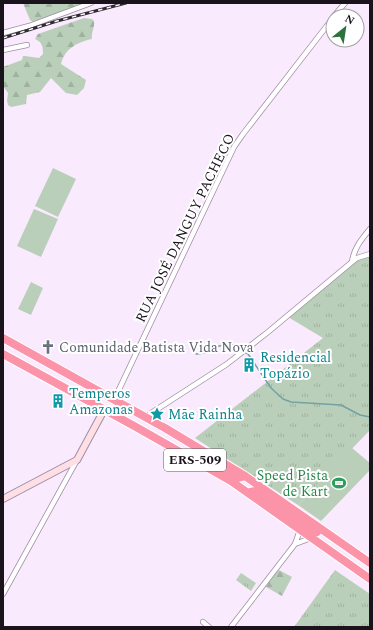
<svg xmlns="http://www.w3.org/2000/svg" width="373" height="630" font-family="Spectral,serif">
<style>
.grass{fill:url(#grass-tufts)}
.forest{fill:url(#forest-firs)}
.park{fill:#bacfba}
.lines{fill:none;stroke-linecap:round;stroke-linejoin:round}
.stream{stroke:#74a1a4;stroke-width:1.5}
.street-casing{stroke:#9f8da4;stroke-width:6}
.secondary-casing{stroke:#9f8da4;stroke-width:8}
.highway-casing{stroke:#fff;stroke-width:10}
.street{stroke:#fff;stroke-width:4.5}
.secondary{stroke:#fedfe5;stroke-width:6}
.highway{stroke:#fb94a8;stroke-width:8}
.rail-casing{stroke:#302932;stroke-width:3}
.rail{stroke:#fff;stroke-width:1.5;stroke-dasharray:4.5;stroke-linecap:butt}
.labels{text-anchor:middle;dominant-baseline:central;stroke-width:4;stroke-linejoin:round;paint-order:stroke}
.shield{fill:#fff;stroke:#5f5a5f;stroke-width:1}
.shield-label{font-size:13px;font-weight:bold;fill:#1a131b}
.street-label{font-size:14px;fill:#1a131b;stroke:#fff}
.worship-label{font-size:14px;fill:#5b616d;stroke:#fff;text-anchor:start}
.culture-label{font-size:14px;fill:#0d838f;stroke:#fff;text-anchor:start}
.leisure-label{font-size:14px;fill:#27864d;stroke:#fff;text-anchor:end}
</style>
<defs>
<pattern id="grass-tufts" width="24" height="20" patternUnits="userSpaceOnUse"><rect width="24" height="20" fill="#bacfba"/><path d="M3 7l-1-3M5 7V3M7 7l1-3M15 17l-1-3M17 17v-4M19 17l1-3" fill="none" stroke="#9fb19f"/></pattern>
<pattern id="forest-firs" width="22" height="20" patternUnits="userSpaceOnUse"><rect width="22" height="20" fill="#bacfba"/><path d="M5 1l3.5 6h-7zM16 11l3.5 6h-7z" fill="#9fb19f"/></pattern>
</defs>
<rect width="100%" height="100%" fill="#faeafe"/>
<path class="grass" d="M365 257H370V430L298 505 195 438 323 338 288 317 356 261Z
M335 570 370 594V627H294Z
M241 573 256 583 251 591 236 580Z"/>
<path class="forest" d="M23 3H84L33 22 30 20Z
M84 18 92 19 94 21C95 28 91 32 92 39 78 42 65 48 61 64L86 80 84 88 77 95 66 93 51 78 40 92 27 95 26 104 11 107 8 105 7 101 8 93 3 86V67L22 60 23 56H25L39 58 43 54C43 46 42 42 35 39L38 34Z
M279 570 292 577 282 596 266 587 276 571Z"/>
<path class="park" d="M53 168 76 179 58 217 35 206Z
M34 209 58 219 41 257 17 246Z
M31 282 43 288 31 315 18 309Z
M352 448 370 463V470L321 521 298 505Z"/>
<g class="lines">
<path class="stream" d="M196 354 205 353 219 346 231 344 248 354 271 388 283 399 291 402 341 405 360 415 370 417"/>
<defs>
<path id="street" d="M334 16 345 3
M3 33 29 26 91 3
M3 50 27 45
M352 262C354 248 361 240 370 229
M114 400 234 147 243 134 333 18
M145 417 227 364 268 332 352 262 357 258 370 254
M295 544 311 538
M3 594 77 460
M203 622 209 627
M231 627 295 544 300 530"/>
<path id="secondary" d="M3 499 77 460 104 410"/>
<path id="highway" d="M3 338 165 428 245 476 370 563
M3 354 136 427 231 481 370 579
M209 462 237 478 245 476
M249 493C252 490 255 491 259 493L317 532"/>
</defs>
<use href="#street" class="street-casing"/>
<use href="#secondary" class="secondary-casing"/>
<use href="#highway" class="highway-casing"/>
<use href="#street" class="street"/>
<use href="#secondary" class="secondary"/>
<use href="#highway" class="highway"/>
<defs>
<path id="rail" d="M3 38 57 21 126 3"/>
</defs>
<use href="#rail" class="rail-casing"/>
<use href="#rail" class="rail"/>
</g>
<defs>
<symbol id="church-bare" viewBox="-9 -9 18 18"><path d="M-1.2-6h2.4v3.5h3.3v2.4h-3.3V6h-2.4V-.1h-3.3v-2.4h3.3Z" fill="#6b7280" stroke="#fff" stroke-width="2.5" paint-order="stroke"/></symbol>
<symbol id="building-bare" viewBox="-9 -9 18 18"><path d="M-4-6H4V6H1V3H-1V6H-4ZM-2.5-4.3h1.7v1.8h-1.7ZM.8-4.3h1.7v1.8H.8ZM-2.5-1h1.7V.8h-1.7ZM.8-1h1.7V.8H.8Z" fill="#0f9aa8" stroke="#fff" stroke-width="2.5" paint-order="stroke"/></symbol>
<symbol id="sight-bare" viewBox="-9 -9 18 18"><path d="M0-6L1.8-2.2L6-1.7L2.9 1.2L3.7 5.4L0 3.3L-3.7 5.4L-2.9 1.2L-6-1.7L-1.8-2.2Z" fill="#0f9aa8" stroke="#fff" stroke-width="2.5" paint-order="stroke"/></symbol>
<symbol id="stadium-bare" viewBox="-9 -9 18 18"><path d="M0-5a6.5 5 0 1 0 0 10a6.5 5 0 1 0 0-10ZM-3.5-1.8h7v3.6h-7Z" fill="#2e9e5b" stroke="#fff" stroke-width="2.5" paint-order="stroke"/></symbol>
</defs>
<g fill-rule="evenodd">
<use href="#church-bare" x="38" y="337" width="20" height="20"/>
<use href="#building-bare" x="239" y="355" width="20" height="20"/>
<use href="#building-bare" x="48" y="391" width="20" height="20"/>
<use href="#sight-bare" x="147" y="404" width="20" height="20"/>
<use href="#stadium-bare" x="329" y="473" width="20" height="20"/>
</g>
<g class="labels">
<rect class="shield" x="164" y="449" width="62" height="22" rx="3"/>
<g class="shield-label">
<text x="195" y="460">ERS-509</text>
</g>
<g class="street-label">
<text transform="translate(185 228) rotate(-64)">RUA JOSÉ DANGUY PACHECO</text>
</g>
<g class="worship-label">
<text x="59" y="347">Comunidade Batista Vida Nova</text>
</g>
<g class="culture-label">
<text x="260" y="357">Residencial<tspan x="260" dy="16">Topázio</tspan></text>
<text x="69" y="393">Temperos<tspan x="69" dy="16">Amazonas</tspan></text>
<text x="168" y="414">Mãe Rainha</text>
</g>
<g class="leisure-label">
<text x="328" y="475">Speed Pista<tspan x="328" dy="16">de Kart</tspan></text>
</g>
</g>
<rect width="373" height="630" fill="none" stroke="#1a131b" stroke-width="8"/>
<g transform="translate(345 28) rotate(30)"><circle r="19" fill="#ffffff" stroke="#a3a1a4"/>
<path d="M0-3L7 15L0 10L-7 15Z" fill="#2d713c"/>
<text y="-6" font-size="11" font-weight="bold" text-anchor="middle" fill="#1a131b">N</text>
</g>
</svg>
